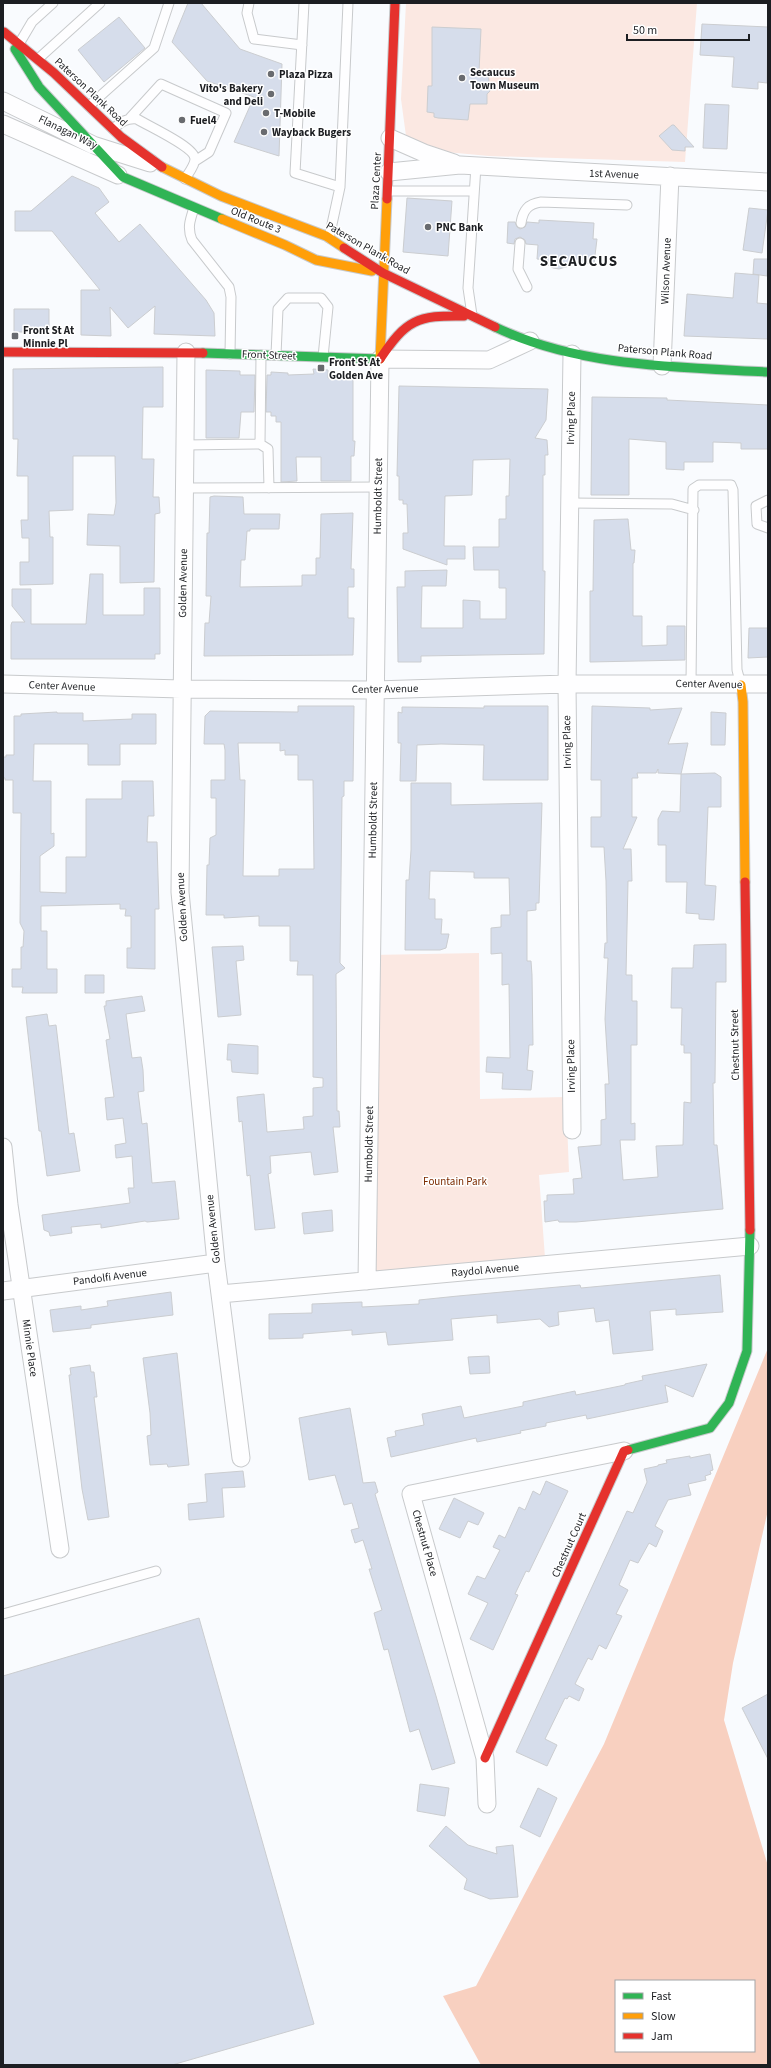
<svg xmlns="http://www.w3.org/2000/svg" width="771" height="2068" font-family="'Source Sans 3',sans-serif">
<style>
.green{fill:#fbe8e2}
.forest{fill:#f8d0c0;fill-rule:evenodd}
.building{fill:#d6ddeb;stroke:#cbcdd0;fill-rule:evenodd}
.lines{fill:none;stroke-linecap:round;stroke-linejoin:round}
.lane-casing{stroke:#c8cacc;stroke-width:11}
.street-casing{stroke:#c8cacc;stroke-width:19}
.fast-casing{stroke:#c8cacc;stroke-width:11}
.slow-casing{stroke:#c8cacc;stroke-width:11}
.jam-casing{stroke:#c8cacc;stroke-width:11}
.lane{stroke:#fefeff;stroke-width:9}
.street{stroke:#fefeff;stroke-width:17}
.fast{stroke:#30b455;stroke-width:9}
.slow{stroke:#ff9f0a;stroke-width:9}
.jam{stroke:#e5322d;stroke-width:9}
.poi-dot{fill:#696b6f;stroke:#fff;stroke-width:1.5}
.labels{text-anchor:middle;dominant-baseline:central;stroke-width:3;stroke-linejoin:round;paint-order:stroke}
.poi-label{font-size:11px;font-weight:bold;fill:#1c1e22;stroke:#fff;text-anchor:start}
.street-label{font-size:11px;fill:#1c1e22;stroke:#fff}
.park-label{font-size:11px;fill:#7c2b00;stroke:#fff}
.district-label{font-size:15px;font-weight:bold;letter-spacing:1px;fill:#1c1e22;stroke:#fff}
</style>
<rect width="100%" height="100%" fill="#f9fbfe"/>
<path class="green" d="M406 3H697L685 162 489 156 435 151 406 136 401 99Z
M479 953 480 1099 566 1097 569 1172 539 1175 545 1258 371 1274V955Z"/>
<path class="forest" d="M768 1348V1510L733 1663 724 1720 768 1866V2065H481L443 1996 476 1986 604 1744ZM616 1981H754V2051H616Z"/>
<path class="building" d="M188 3H201L240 49 282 64 279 156 234 142 254 97 207 81 172 42Z
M119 17 145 48 104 82 78 50Z
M702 24 768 27 767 83 758 82V89L732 87 734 57 700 55Z
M432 27 481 29 479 72H488L490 91 487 94V104H470L468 120 438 118 434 117V113L427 112 428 86H432Z
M705 104 729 105 727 149 703 148Z
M672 125H674L694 147H685V151L672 150 659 136Z
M72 176 99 188 109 202 95 213 119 242 140 224 206 300 214 313 215 336 154 334 155 306 128 328 110 307 111 336 81 335V290H100L52 231H15V211H31Z
M407 198 452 201 448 256 403 252Z
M749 208 768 210 762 253 743 250Z
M539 220 594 223 593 239H597L594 264 569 262V266L559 269 553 268 548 265V260L537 259 538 245 526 244 525 240 520 237 515 239 514 244 507 243 508 222H515L517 227 520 229 525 227 527 222 539 223Z
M754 259H768L767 276 753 274Z
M735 273 759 275 757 303 768 304V339L684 336 687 294 733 298Z
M14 309H49V332H14Z
M163 367V407H143L142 459H154L153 497H159L160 513 155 514 154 582 120 583V546L87 545 88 514 114 515 116 503 115 456H73V510L49 511 50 537H53V584L20 585V562H29V538H22L21 520H28V476H17L18 439H13V369Z
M313 369 328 370V378H353V441H355L354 456H351V481H321V457H296L297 481 281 482V422H276V416H271V412H266L267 375H271V372L288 373V375L314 374Z
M206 370 240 371V375H255L254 412H241L239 438H206Z
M399 386 548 389 546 420 535 438 547 440 548 455H545V475H543V571H545L544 654 421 656V662H398L397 587H405V571L447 570 446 586H422L421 628H463V600L480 601V619H506V588H499V570H474L473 547H499V519H506V496H509L510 459 473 460 472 495 445 496 444 546H465V559H447V565L403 549V533H408L407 504H403V500H399V476H397Z
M592 397 667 398V400L768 405V449H741V443L713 442V462H684V470L666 469V442L629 439V495H591Z
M214 496 243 497 244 514H280L279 529H250V531H247L245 560H241L240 587 302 586V575H316V558H320L321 514 353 513 351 569H354V587H348V618H354L353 655 204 656 205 623H209L211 596H206L207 533H209L210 497Z
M628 519 631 550H635L634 563H633V616H642V646L667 645V626H685V660L590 662V591H593L594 520Z
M90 574H103V615H144V588H160V654H155V659H11V625L12 622H25L12 606V589H31V624H86Z
M749 628H768V657L748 658Z
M298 706H354L353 781H344V796L342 797 340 963 345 968 336 974 337 1111H339L340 1127H333L338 1172 314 1175 311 1152 270 1156 271 1173 268 1174 275 1228 255 1230 250 1175 247 1176 242 1121 239 1122 237 1097 264 1094 267 1132 304 1129 303 1117 313 1116V1088L323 1087V1078L313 1077V975H297L298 961H290V926H259V916L224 918V915H206L207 865H209L210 838 216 835V798H211V780H225V750L224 744H204L205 716 210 711 298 712ZM238 743H280V751L285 750V755H298V780H313L314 869H279V876H243L245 780H240Z
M484 706H548V780H483L484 745 441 744 417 745 416 781H400L401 743H398V712L402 713V707L484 708Z
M592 706 650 708V710L682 708 668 744 688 743 681 774 658 773V769L656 773H637L638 778H632V817H637L623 849H631L632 881H628L626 975H632V1001H637V1045H631V1124L635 1123V1140H620L623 1180 658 1177 656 1146 683 1145 684 1102 691 1103V1053H684V1045H681L682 1008H671L672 968H693L694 945 726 944V982H716L715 1083H713L714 1145H717L723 1209 576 1222H559L558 1220 545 1222 544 1201H547V1195L574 1194 573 1179 582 1178 578 1147 601 1145V1120L606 1119 605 1084H609L605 1019 608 958H604L605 943H607L606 881 604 847H591V817H601V780H591Z
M57 712V713H83V721L132 719V714H156V744H120V765H88V744H34L33 781H51V834L54 833V846L40 856V892L66 893V857H86V799H122V781H153L154 816H148L147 842H157L159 909H155V969L127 968V948H131V916H125L126 909H120V904L41 906V931H47V969H57V993H22L23 987H12V969H21V947H23L24 931 20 923 21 813H13V780H5V778H3V757H6V755H14V716H21V714Z
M711 712 726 713 725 745H711Z
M715 773 721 777V807H708L705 885 716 886 714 920 699 919V914L686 913 687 882H666V845H658V819L662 811 680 812 681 774Z
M411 783H451V805L542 803 539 903H536V910L527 911V961H531L532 975 533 1045H529L527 1070 533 1071 531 1090 502 1089 503 1073 486 1072 487 1057 510 1058 509 984 502 985V953L491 954V928L501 927V915H510L509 878H474V872L430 871 429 899H435V919H442L441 934H449L446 948 440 950H405L406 880H409L411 850Z
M243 946 244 960 236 961 241 1015 218 1017 212 947Z
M85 975H104V993H85Z
M142 996 145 1011 126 1014 132 1058 141 1057 143 1070 144 1091 138 1092 142 1124 147 1123 152 1183 175 1181 179 1219 147 1222 145 1221 101 1228V1224L71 1227 72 1233 50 1236 49 1232 44 1230 42 1215 130 1203 128 1188H134L132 1156 116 1158 115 1145 126 1143 123 1118 107 1120 105 1098 114 1097 106 1040 110 1039 104 1006H106V1001Z
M47 1014 49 1026 56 1025 69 1134 74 1133 80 1171 47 1176 41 1131H39L26 1017Z
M228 1044 258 1046V1074L232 1072 231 1060H227Z
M332 1210 333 1231 304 1234 302 1213Z
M720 1275 723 1312 676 1315V1309L650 1311 653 1350 613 1354 609 1320 596 1322 594 1308 558 1312 559 1325 549 1327 540 1319 497 1323V1315L451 1319 453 1340 388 1345 386 1332 352 1335V1330L303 1334V1338L269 1339V1314L312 1313V1304L362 1302V1307L419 1304V1300L458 1296 580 1285 581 1288Z
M171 1292 173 1315 91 1325V1328L53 1332 50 1310 81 1306V1310L108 1306 107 1301Z
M177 1353 189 1465 168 1467 167 1464 150 1465 147 1436 151 1435 150 1413 143 1358Z
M489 1356 490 1373 470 1374 468 1357Z
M707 1364 693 1397 665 1385 668 1402 587 1419 586 1415 546 1423V1426L520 1431 521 1433 477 1442 476 1438 391 1457 387 1438 396 1436 395 1431 424 1425 422 1414 461 1406 464 1418 523 1406V1402L575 1391 576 1395 625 1385V1384L643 1380 642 1376Z
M90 1365 91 1372H94L97 1397H94L109 1517 88 1520 82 1489 69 1375H71L70 1368Z
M350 1408 363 1483 375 1482 378 1492 375 1494 436 1696 455 1763 432 1770 419 1729 410 1732 388 1649 384 1650 374 1613 382 1610 369 1569H372L363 1540 355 1543 351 1530 359 1528 352 1503 344 1505 335 1475 309 1480 299 1418Z
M710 1454 713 1470 710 1471 711 1474 705 1476 706 1480 688 1484 691 1495 668 1500 655 1526 663 1531 656 1547 649 1543 638 1563 630 1560 619 1585 628 1590 616 1614 622 1616 606 1649 599 1645 592 1660 588 1658 575 1684 584 1689 579 1701 569 1696 567 1699 565 1698 545 1739 557 1745 547 1766 516 1752 627 1511 633 1513 647 1482 644 1469 658 1466V1465L667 1463 666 1460 690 1456V1458Z
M243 1471 245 1487 222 1488 224 1517 189 1520 188 1504 207 1502 205 1474Z
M546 1481 568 1491 529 1572 526 1571 515 1594 518 1595 493 1650 470 1639 488 1603 468 1594 477 1576 485 1579 500 1550 493 1547 499 1535 505 1538 519 1507 525 1510 533 1491 540 1495Z
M454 1498 484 1513 478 1525 468 1521 460 1538 439 1529Z
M199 1618 314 2024 172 2065H3V1676Z
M768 1694V1759L742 1708Z
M420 1784 449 1788 445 1816 417 1811Z
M538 1788 557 1798 540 1837 520 1827Z
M446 1826 468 1845 497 1854 496 1847 513 1845 518 1897 490 1899 464 1889 467 1879 429 1846Z"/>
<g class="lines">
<defs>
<path id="lane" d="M249 3 247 13 254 39 302 45
M304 3 295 173 340 187
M19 44 32 22 53 3
M38 59 100 3
M89 106 154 48 169 3
M130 118 161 84 226 113 209 152 195 161
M113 129C121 122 126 118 137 119 148 126 195 147 195 159 195 165 188 174 185 179
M388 191H474
M194 208C190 220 187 228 192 240L229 287 231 297 230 354
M521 223C523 210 528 204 541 202L627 205
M329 238 340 187 348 3
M520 243 518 269 527 287
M472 315 468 288 476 166
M276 355 278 309 288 298H321L328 307 323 357
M260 444 261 355
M185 445 260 444 268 449 269 488
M184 488 378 487
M768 500 756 506 757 524 768 528
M570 503 672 504 694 510
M691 684 693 489 699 485H731L733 490 737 670 741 685
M3 1614 156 1571"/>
<path id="street" d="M3 101 93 145 150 163
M3 124 118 175
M390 138 424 153 454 163
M389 172 460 165 768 182
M186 352 180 892 216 1263 241 1458
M662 366 670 176
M3 684 181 689 375 690 567 684H768
M572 1130 567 684 572 354
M3 1147 9 1205 60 1549
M367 1281 380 359 489 360 530 341
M3 1291 216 1263
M220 1294 750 1246
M487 1804 485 1758 411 1494 624 1451"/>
<path id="fast" d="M15 49 39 87 123 177 222 219
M495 327C579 367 677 367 768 372
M203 353 380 359
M628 1450 710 1428 729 1403 747 1351 750 1230"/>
<path id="slow" d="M162 167 221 196 326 236 344 248
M222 219 285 245 316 260 372 271
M380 359 387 199
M741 685 743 702 745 882"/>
<path id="jam" d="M4 32 54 73 121 137 162 167
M387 199 395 3
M344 248 383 273 495 327
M3 352 203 353
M380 359C406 320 417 315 464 316
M745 882 750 1230
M485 1758 624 1451 628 1450"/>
</defs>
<use href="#lane" class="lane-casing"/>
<use href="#street" class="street-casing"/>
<use href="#fast" class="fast-casing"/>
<use href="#slow" class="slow-casing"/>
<use href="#jam" class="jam-casing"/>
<use href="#lane" class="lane"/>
<use href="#street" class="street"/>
<use href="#fast" class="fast"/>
<use href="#slow" class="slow"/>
<use href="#jam" class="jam"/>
</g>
<g class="poi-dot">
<circle cx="271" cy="74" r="4"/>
<circle cx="462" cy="78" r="4"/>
<circle cx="271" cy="94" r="4"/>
<circle cx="266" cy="113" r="4"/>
<circle cx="182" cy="120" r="4"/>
<circle cx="264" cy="132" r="4"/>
<circle cx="428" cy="227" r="4"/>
<rect x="11" y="332" width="8" height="8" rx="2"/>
<rect x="317" y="364" width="8" height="8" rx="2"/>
</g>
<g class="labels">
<g class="poi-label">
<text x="470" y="72">Secaucus<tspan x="470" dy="13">Town Museum</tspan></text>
<text x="279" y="74">Plaza Pizza</text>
<text x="263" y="88" text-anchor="end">Vito's Bakery<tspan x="263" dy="13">and Deli</tspan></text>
<text x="274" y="113">T-Mobile</text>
<text x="190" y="120">Fuel4</text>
<text x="272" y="132">Wayback Bugers</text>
<text x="436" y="227">PNC Bank</text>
<text x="23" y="330">Front St At<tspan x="23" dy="13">Minnie Pl</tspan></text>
<text x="329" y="362">Front St At<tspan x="329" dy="13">Golden Ave</tspan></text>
</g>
<g class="street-label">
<text transform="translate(91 92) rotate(43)">Paterson Plank Road</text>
<text transform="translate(68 132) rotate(26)">Flanagan Way</text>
<text transform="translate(614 174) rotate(2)">1st Avenue</text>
<text transform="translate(376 181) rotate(-87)">Plaza Center</text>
<text transform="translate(256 220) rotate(22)">Old Route 3</text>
<text transform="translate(368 248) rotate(30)">Paterson Plank Road</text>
<text transform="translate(666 271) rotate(-88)">Wilson Avenue</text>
<text transform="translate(665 352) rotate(5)">Paterson Plank Road</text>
<text transform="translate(269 355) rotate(2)">Front Street</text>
<text transform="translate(571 418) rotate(-89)">Irving Place</text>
<text transform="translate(378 496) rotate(-89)">Humboldt Street</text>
<text transform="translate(183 583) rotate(-89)">Golden Avenue</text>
<text transform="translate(709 684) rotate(1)">Center Avenue</text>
<text transform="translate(62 686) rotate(2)">Center Avenue</text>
<text transform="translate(385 689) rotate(-1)">Center Avenue</text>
<text transform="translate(567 742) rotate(-91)">Irving Place</text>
<text transform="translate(373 820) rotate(-89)">Humboldt Street</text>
<text transform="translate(182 907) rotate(-93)">Golden Avenue</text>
<text transform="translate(735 1045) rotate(-91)">Chestnut Street</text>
<text transform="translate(571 1066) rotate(-91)">Irving Place</text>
<text transform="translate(369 1144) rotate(-89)">Humboldt Street</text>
<text transform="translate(213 1229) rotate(-96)">Golden Avenue</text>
<text transform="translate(485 1270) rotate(-5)">Raydol Avenue</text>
<text transform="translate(110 1277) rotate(-7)">Pandolfi Avenue</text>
<text transform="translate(30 1348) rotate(82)">Minnie Place</text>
<text transform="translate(425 1543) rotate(74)">Chestnut Place</text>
<text transform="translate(569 1545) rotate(-66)">Chestnut Court</text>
</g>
<g class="park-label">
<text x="455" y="1181">Fountain Park</text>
</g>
<g class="district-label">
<text x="579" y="261">SECAUCUS</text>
</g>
</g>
<rect width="771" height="2068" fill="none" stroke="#1c1e22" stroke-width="8"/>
<rect x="615" y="1980" width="140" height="72" fill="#ffffff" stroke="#a4a5a7"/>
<rect x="623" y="1993" width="20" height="6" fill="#30b455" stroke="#a4a5a7"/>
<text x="651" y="2000" font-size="12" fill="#1c1e22">Fast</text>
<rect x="623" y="2013" width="20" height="6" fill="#ff9f0a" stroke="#a4a5a7"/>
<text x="651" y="2020" font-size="12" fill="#1c1e22">Slow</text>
<rect x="623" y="2033" width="20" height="6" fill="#e5322d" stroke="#a4a5a7"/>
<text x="651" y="2040" font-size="12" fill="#1c1e22">Jam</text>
<path d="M627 34v6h122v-6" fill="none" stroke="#1c1e22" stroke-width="2"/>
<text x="633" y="34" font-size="12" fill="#1c1e22" stroke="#ffffff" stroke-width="3" paint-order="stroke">50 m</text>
</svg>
